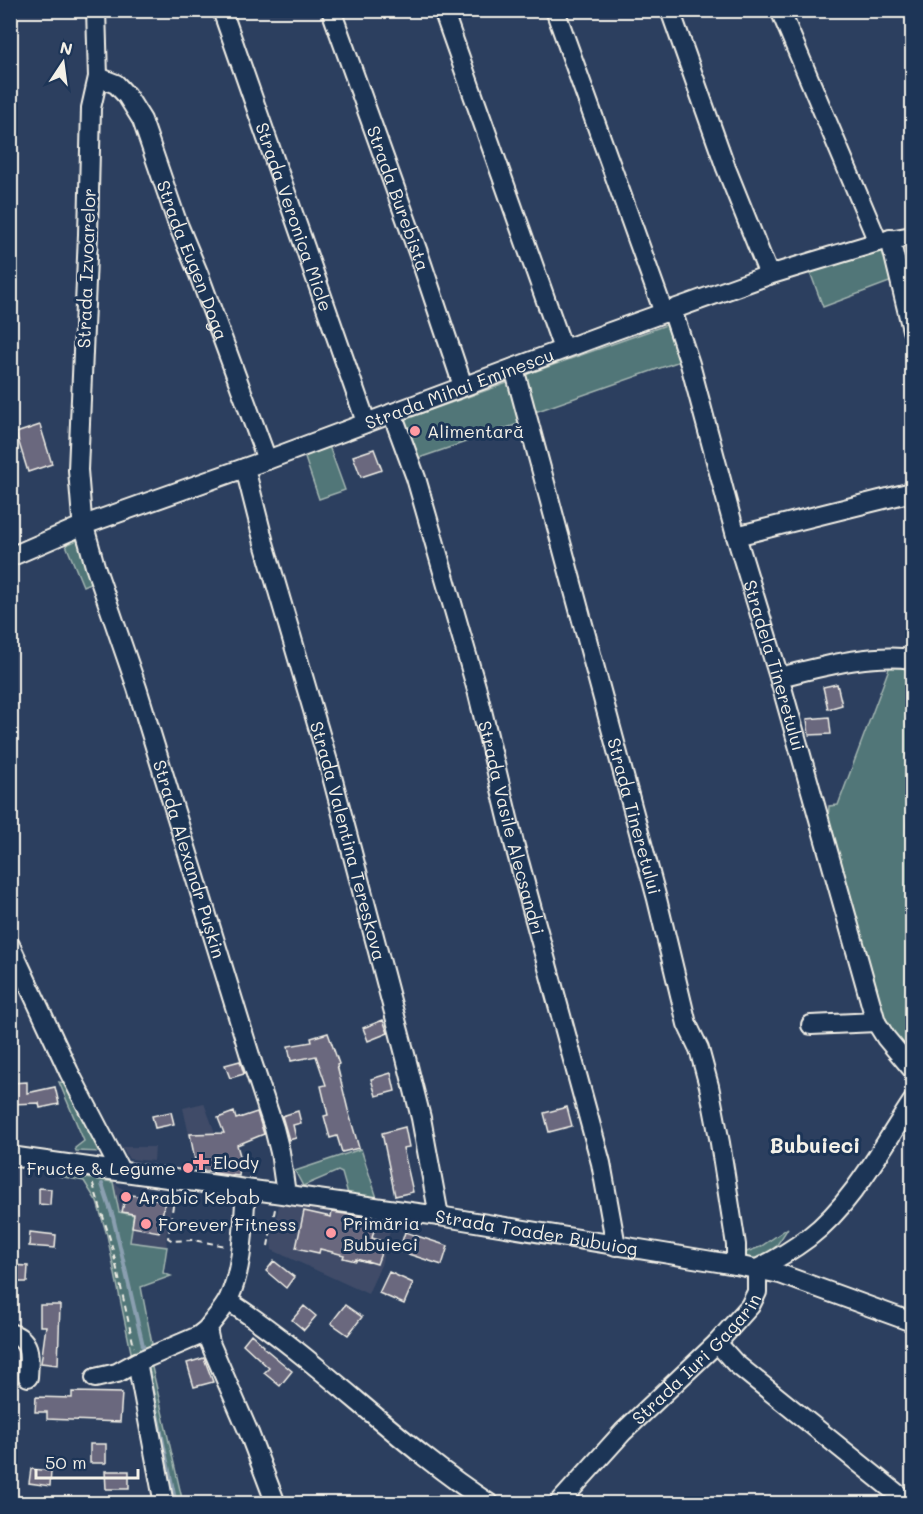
<svg xmlns="http://www.w3.org/2000/svg" width="923" height="1514" font-family="Mali,sans-serif">
<style>
.built{fill:#3f4b68}
.green{fill:#517678;stroke:#a2b4b0;stroke-width:1.5}
.lines{fill:none;stroke-linecap:round;stroke-linejoin:round}
.stream{stroke:#8a9fb0;stroke-width:4}
.building{fill:#6a687e;stroke:#f4f1e8;stroke-width:1.5}
.minor-casing{stroke:#f4f1e8;stroke-width:22}
.path{stroke:#f4f1e8;stroke-width:2;stroke-dasharray:6 4.5;stroke-linecap:butt}
.minor{stroke:#1d3557;stroke-width:18}
.poi-dot{fill:#ff9aa2;stroke:#1d3557;stroke-width:2}
.labels{text-anchor:middle;dominant-baseline:central;stroke-width:6;stroke-linejoin:round;paint-order:stroke}
.street-label{font-size:18px;fill:#f4f1e8;stroke:#1d3557}
.poi-label{font-size:18px;fill:#f4f1e8;stroke:#1d3557;text-anchor:start}
.quarter-label{font-size:21px;font-weight:bold;fill:#f4f1e8;stroke:#1d3557}
</style>
<rect width="100%" height="100%" fill="#2c3f5f"/>
<filter id="ink" filterUnits="userSpaceOnUse"><feTurbulence type="fractalNoise" baseFrequency=".0167" numOctaves="2"/><feDisplacementMap in="SourceGraphic" scale="12" xChannelSelector="R" yChannelSelector="G"/><feConvolveMatrix kernelMatrix="1 2 1 2 8 2 1 2 1" color-interpolation-filters="sRGB"/></filter>
<g filter="url(#ink)">
<path class="built" d="M204 1103 217 1138 197 1171 183 1108Z
M122 1147H155L154 1161 129 1159Z
M113 1182 134 1197 172 1203 166 1238 167 1247 129 1242 134 1215 119 1212Z
M280 1200 393 1219 381 1265 368 1294 272 1250 271 1242Z"/>
<path class="green" d="M885 249 892 281 823 307 810 272Z
M666 325 680 361 532 413 522 376Z
M510 382 524 422 416 459 402 420Z
M329 446 345 490 319 499 304 455Z
M77 540 94 581 83 586 66 545Z
M891 663 912 667V1059L882 1026 827 835 829 806 838 805Z
M59 1082 67 1084 102 1152 76 1151 75 1148 84 1141Z
M361 1149 377 1198 348 1194 342 1173 338 1171 303 1186 295 1171Z
M60 1174 113 1182 119 1212 134 1215 130 1242 167 1247 163 1273 171 1276 141 1287 153 1349 132 1357 107 1235 97 1202 84 1181 59 1176Z
M788 1228C779 1242 767 1266 747 1258L744 1253 760 1247Z
M151 1363 183 1503H168L140 1367Z"/>
<g class="lines">
<path class="stream" d="M102 1184 113 1217 144 1350
M147 1366 176 1504"/>
</g>
<path class="building" d="M40 425 52 464 28 472 16 433Z
M374 449 382 470 361 477 353 456Z
M837 684 842 705 828 709 823 687Z
M829 717 831 734 809 735 807 719Z
M383 1020 388 1033 368 1041 363 1028Z
M328 1033 339 1064 337 1065 348 1110 359 1148 342 1152 337 1136 330 1138 324 1116 328 1115 321 1086 326 1085 316 1056 291 1061 288 1046 312 1042 311 1038Z
M240 1061 244 1074 230 1078 225 1065Z
M391 1073 395 1091 376 1096 371 1079Z
M27 1082V1093L55 1087 59 1104 40 1108 39 1103 10 1104V1083Z
M567 1107 572 1126 549 1132 544 1113Z
M298 1111 301 1123 293 1125 296 1138 289 1140 282 1116Z
M171 1112 174 1124 155 1128 152 1116Z
M234 1112 236 1119 257 1112 264 1134 237 1145 241 1159 239 1176 213 1173V1171H197L190 1134 224 1133 218 1118Z
M405 1127 409 1147 403 1148 413 1192 395 1196 382 1133Z
M39 1188 51 1189 50 1205 39 1204Z
M126 1194 165 1201 159 1232 132 1227 134 1214 122 1212Z
M304 1211 331 1217 332 1212 377 1219 372 1238 385 1242 377 1264 367 1261V1262L356 1259V1261L343 1258 344 1255 320 1249 319 1253 296 1248Z
M30 1232 56 1235 55 1248 29 1246Z
M405 1232 448 1246 442 1265 399 1251Z
M274 1261 294 1277 286 1288 266 1271Z
M10 1265 28 1266 27 1282H10Z
M389 1272 413 1283 404 1304 379 1293Z
M40 1305H60L58 1365 41 1363 46 1326H40Z
M345 1305 362 1317 348 1335 331 1323Z
M304 1306 316 1316 304 1330 292 1320Z
M251 1334 264 1346 263 1347 292 1371 280 1386 264 1373 269 1368 243 1344Z
M204 1358 213 1382 194 1387 187 1363Z
M72 1392 122 1393 120 1422 47 1419V1412H35L36 1397 72 1398Z
M90 1444H106V1463H90Z
M31 1469 51 1471 50 1486 29 1483Z
M105 1471H129V1489H106Z"/>
<g class="lines">
<defs>
<g id="minor">
<path id="s1" d="M96 10 98 77 91 108 88 234 78 470 82 519 95 566 137 688 252 1062 274 1128 280 1152 286 1194"/>
<path id="s2" d="M222 10 366 422"/>
<path id="s3" d="M331 10 420 258 463 386"/>
<path d="M443 10 563 349"/>
<path d="M555 10 664 313"/>
<path d="M670 10 726 168 769 275"/>
<path d="M780 10 878 242"/>
<path id="s4" d="M98 77 116 84 127 96 142 120 177 222 199 275 267 460"/>
<path d="M890 239 912 330"/>
<path id="s5" d="M672 310 690 364 736 536 779 677 876 1022 886 1038 912 1069"/>
<path id="s6" d="M514 368 657 899 687 1024 699 1049 709 1086 720 1143 736 1245V1265"/>
<path id="s7" d="M392 413 416 478 477 690 514 843 601 1163 616 1246"/>
<path id="s8" d="M245 468 264 543 329 765 406 1058 421 1118 439 1216"/>
<path d="M736 536 912 492"/>
<path id="s9" d="M10 557 84 525 267 460 610 332 769 275 878 242 912 236"/>
<path d="M779 677C822 667 868 653 912 659"/>
<path d="M10 945 69 1072 120 1170"/>
<path d="M811 1025 876 1022"/>
<path id="s10" d="M10 1156 439 1216 736 1265 780 1274 912 1322"/>
<path d="M246 1189C243 1224 244 1265 229 1298 224 1309 214 1319 207 1329L210 1343 249 1433 276 1504"/>
<path d="M228 1301C321 1361 397 1444 490 1504"/>
<path d="M10 1333C33 1340 29 1358 28 1377"/>
<path d="M717 1343 735 1363 910 1504"/>
<path d="M95 1378 117 1373 137 1362"/>
<path d="M164 1504 137 1362 198 1336 207 1329"/>
<path id="s11" d="M558 1504 623 1432 717 1343 750 1306 757 1292V1269C775 1260 792 1250 808 1238 853 1203 881 1149 912 1102"/>
</g>
</defs>
<use href="#minor" class="minor-casing"/>
<path class="path" d="M912 801 907 825 912 893
M93 1184 111 1242 134 1347
M172 1195 174 1199 168 1238 173 1241 193 1240 226 1246
M268 1246 275 1209"/>
<use href="#minor" class="minor"/>
</g>
</g>
<g class="poi-dot">
<circle cx="415" cy="431" r="6"/>
<path d="M198 1153h6v6h6v6h-6v6h-6v-6h-6v-6h6z"/>
<circle cx="188" cy="1168" r="6"/>
<circle cx="126" cy="1197" r="6"/>
<circle cx="146" cy="1224" r="6"/>
<circle cx="331" cy="1233" r="6"/>
</g>
<g class="labels">
<g class="street-label">
<text stroke="none"><textPath href="#s3" startOffset="200">Strada Burebista</textPath></text>
<text stroke="none"><textPath href="#s2" startOffset="219">Strada Veronica Micle</textPath></text>
<text stroke="none"><textPath href="#s4" startOffset="213">Strada Eugen Doga</textPath></text>
<text transform="translate(86 268) rotate(-88)">Strada Izvoarelor</text>
<text stroke="none"><textPath href="#s9" startOffset="480">Strada Mihai Eminescu</textPath></text>
<text stroke="none"><textPath href="#s5" startOffset="370">Stradela Tineretului</textPath></text>
<text stroke="none"><textPath href="#s6" startOffset="464">Strada Tineretului</textPath></text>
<text stroke="none"><textPath href="#s7" startOffset="432">Strada Vasile Alecsandri</textPath></text>
<text stroke="none"><textPath href="#s8" startOffset="387">Strada Valentina Tereșkova</textPath></text>
<text stroke="none"><textPath href="#s1" startOffset="867">Strada Alexandr Pușkin</textPath></text>
<text stroke="none"><textPath href="#s10" startOffset="532">Strada Toader Bubuiog</textPath></text>
<text stroke="none"><textPath href="#s11" startOffset="201">Strada Iuri Gagarin</textPath></text>
</g>
<g class="poi-label">
<text x="427" y="431">Alimentară</text>
<text x="213" y="1162">Elody</text>
<text x="176" y="1168" text-anchor="end">Fructe &amp; Legume</text>
<text x="138" y="1197">Arabic Kebab</text>
<text x="343" y="1223">Primăria<tspan x="343" dy="21">Bubuieci</tspan></text>
<text x="158" y="1224">Forever Fitness</text>
</g>
<g class="quarter-label">
<text x="815" y="1144">Bubuieci</text>
</g>
</g>
<rect width="923" height="1514" fill="none" stroke="#1d3557" stroke-width="36"/>
<rect x="18" y="18" width="887" height="1478" fill="none" stroke="#f4f1e8" stroke-width="2" filter="url(#ink)"/>
<g transform="translate(63 63) rotate(13)" stroke="#1d3557" stroke-width="4.5" paint-order="stroke">
<path d="M0-4.5L10 22L0 15L-10 22Z" fill="#f4f1e8"/>
<text y="-9" font-size="16" font-weight="bold" text-anchor="middle" fill="#f4f1e8">N</text>
</g>
<path d="M36 1469v9h102v-9" fill="none" stroke="#f4f1e8" stroke-width="3"/>
<text x="45" y="1469" font-size="18" fill="#f4f1e8" stroke="#1d3557" stroke-width="4.5" paint-order="stroke">50 m</text>
</svg>
